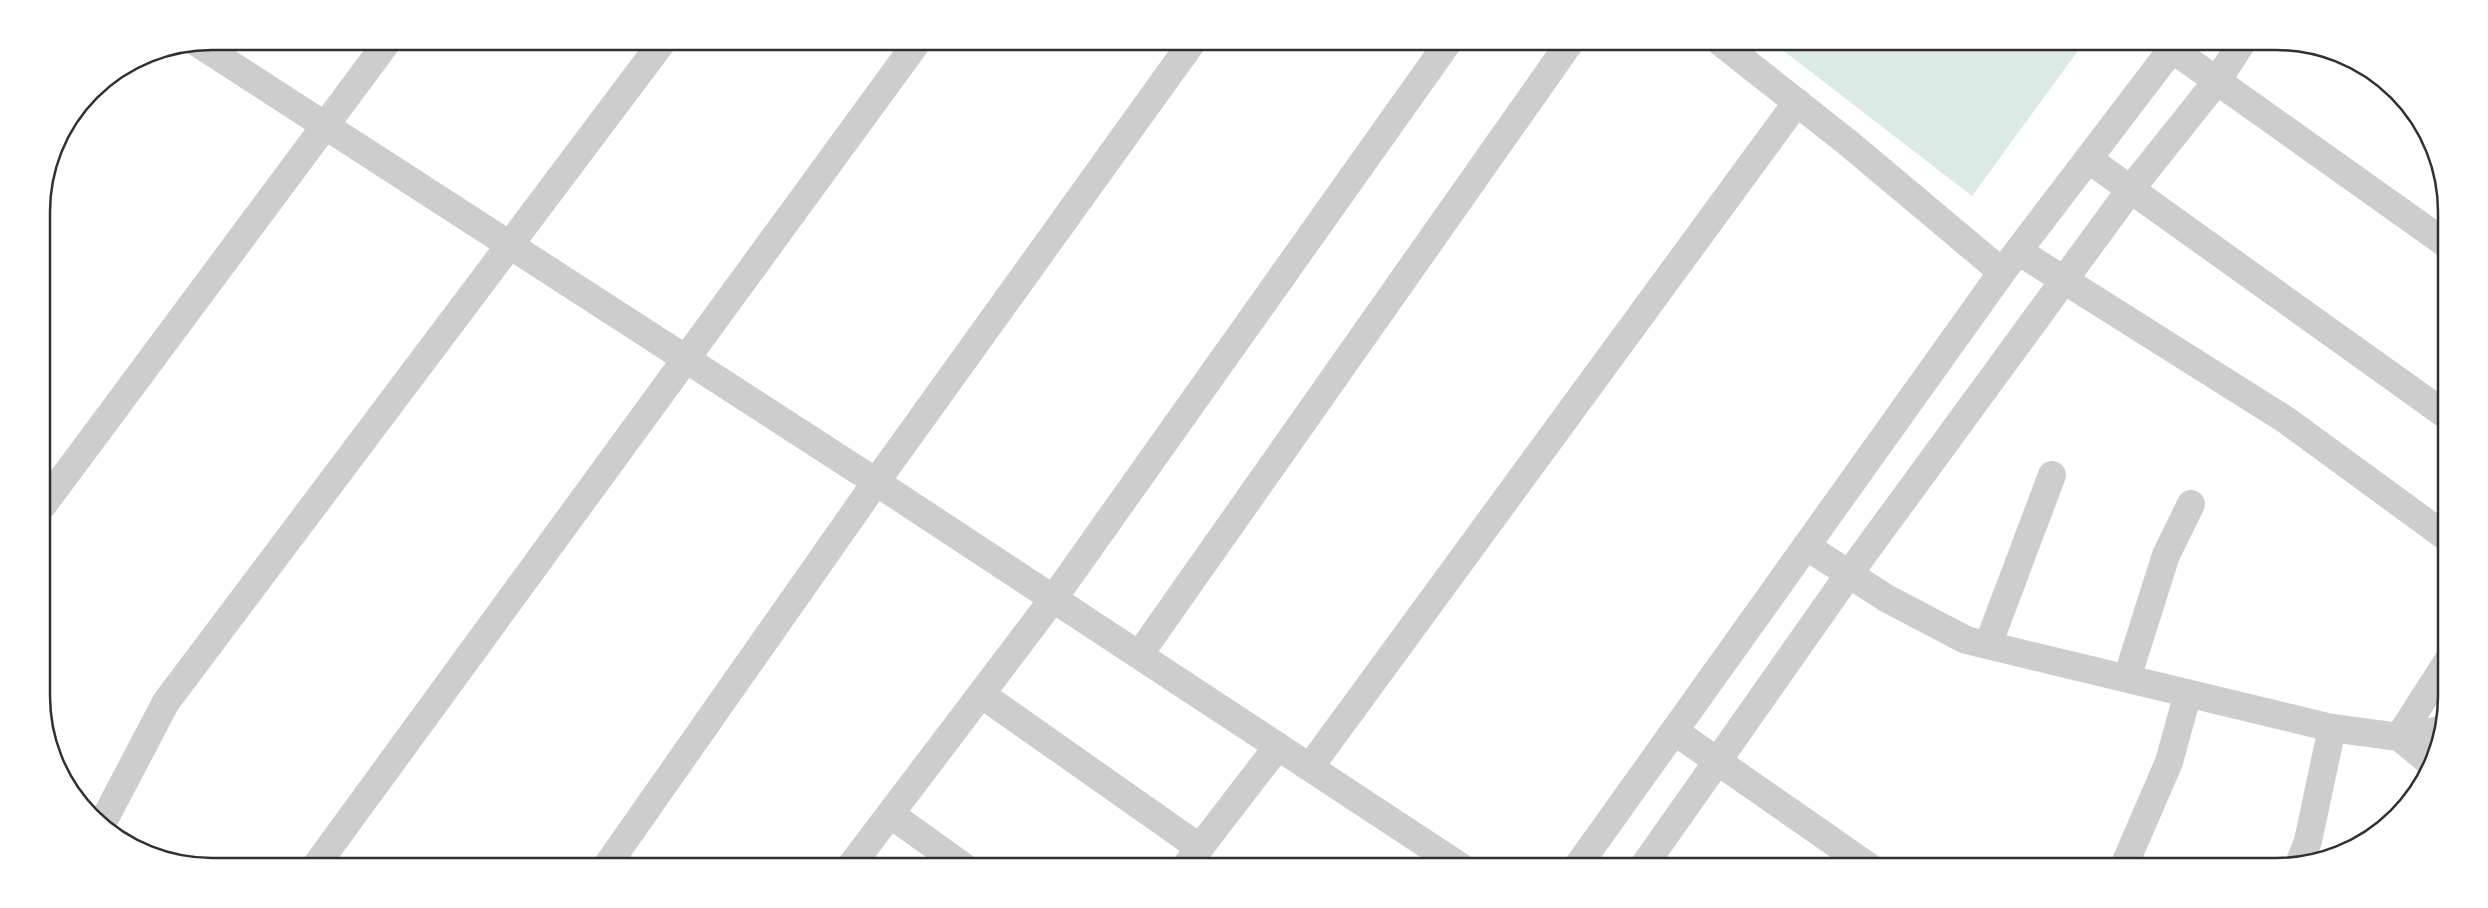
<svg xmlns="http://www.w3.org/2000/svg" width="2488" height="908" font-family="Ubuntu,sans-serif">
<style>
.green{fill:#dbeae5}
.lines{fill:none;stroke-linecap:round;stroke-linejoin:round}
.minor{stroke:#cdcdcd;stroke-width:28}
.rim{fill:none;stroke:#303030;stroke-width:2.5}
</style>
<rect width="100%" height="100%" fill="#fff"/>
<path class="green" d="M1771 41H2085L1972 196Z"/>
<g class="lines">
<path class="minor" d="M1719 41 1847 142 2002 272
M199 44 876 482 1461 867
M2172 49 2445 243
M2088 159 2446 415
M2018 251 2286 420 2446 537
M43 505 388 41
M1806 546 1886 598 1966 640 2332 728 2399 737 2432 764
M1988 645 2052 475
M1139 655 1571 41
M2127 678 2166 555 2191 504
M981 694 1200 848
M1674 731 1868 866
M2399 737 2447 662
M2399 737 2441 730
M1310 767 1797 102
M890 814 964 867
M103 822 166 702 663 41
M2299 864 2308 841 2332 728
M2124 866 2169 762 2188 693
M315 867 918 41
M606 867 876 482 1193 41
M850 867 1053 599 1449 41
M1185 867 1278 746
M1577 867 2002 272 2178 41
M1643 867 1849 574 2130 190 2217 81 2243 41"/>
</g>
<path d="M0 0H2488V908H0ZM212 50H2276A162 162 0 0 1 2438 212V696A162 162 0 0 1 2276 858H212A162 162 0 0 1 50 696V212A162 162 0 0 1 212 50Z" fill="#fff" fill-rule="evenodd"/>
<path class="rim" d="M212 50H2276A162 162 0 0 1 2438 212V696A162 162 0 0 1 2276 858H212A162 162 0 0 1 50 696V212A162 162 0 0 1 212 50Z"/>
</svg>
